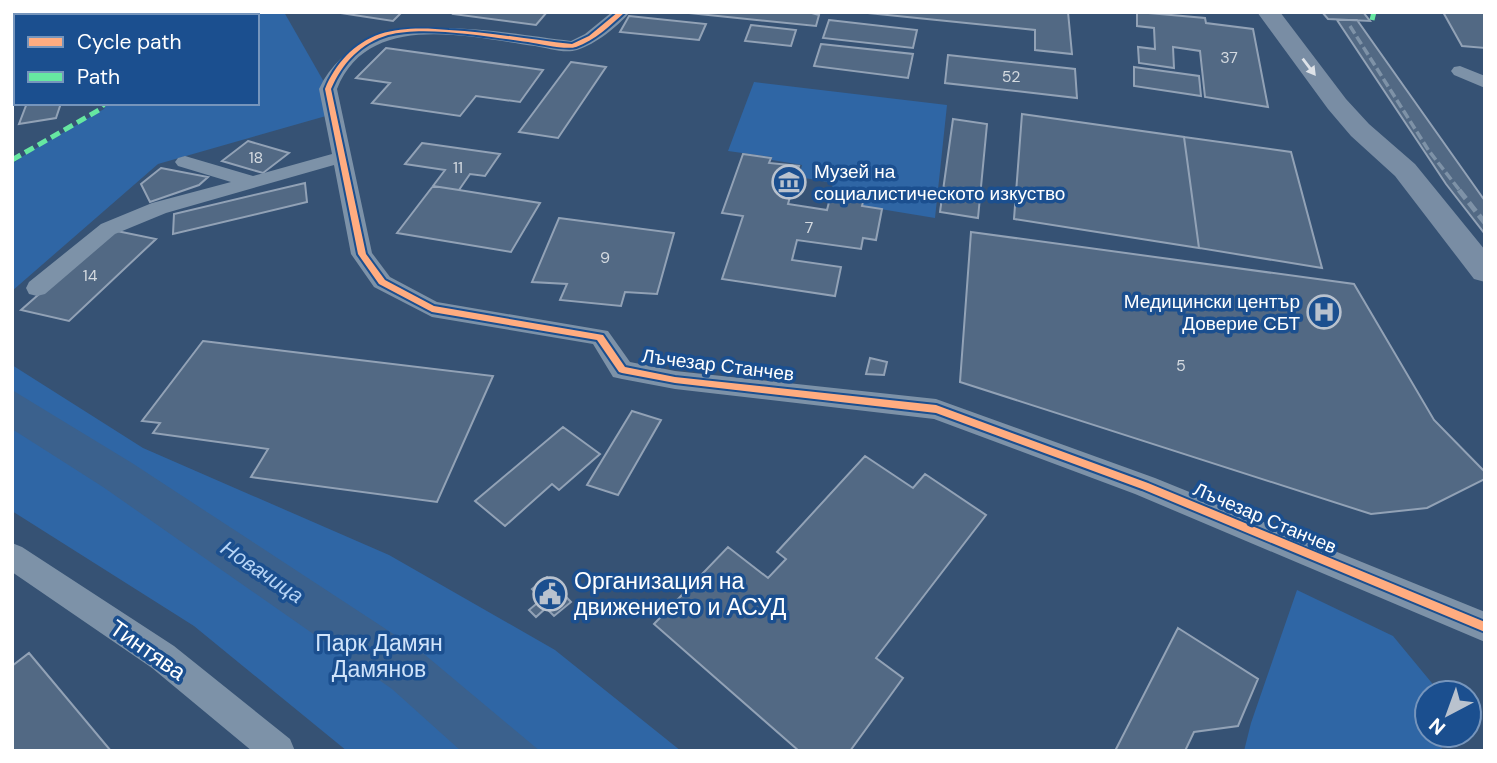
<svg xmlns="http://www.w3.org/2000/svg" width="1497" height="763" font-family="'DM Sans',sans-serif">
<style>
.green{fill:#2f66a5}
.water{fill:#3b618d}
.building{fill:#526984;stroke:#92a2b6;stroke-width:2}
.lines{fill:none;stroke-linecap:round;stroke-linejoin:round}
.street{fill:#7d92a8;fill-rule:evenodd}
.secondary{fill:#798da4;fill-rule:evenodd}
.rail-far1{stroke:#7e92a7;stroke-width:3.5;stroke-dasharray:9 3.5;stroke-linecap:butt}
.rail{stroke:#7e92a7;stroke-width:5;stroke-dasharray:11 5;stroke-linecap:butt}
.quiet{stroke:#66e7a1;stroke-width:5;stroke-dasharray:10 5;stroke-linecap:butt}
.cycleway-casing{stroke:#1b4f8f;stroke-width:4}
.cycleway{fill:#ffac80;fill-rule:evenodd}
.oneway{fill:#dee2e8}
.labels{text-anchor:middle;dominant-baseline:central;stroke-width:7;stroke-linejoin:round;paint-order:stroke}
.number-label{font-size:16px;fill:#d4dae0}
.poi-label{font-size:19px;fill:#fff;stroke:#1b4f8f;text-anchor:start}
.street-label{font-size:19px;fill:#fff;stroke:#1b4f8f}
.water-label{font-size:21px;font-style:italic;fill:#b5d3f5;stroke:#1b4f8f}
.near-poi-label{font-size:23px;fill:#fff;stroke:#1b4f8f;text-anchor:start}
.near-park-label{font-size:23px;fill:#cfe3fa;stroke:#1b4f8f}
.near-street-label{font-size:23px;fill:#fff;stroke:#1b4f8f}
</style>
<rect width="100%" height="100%" fill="#365274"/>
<path class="green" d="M139 12H284L328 89 333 114 158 164 12 291V164L26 154 104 109 108 103H257V16L135 14Z
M754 82 947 105 935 218 862 206V202L830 198 833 183 799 177 802 165 772 160V157L728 151Z
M12 365 143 448 389 555 555 650 681 751H347L194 626 12 511Z
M1297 590 1393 636 1436 688 1437 693H1427V735H1440L1442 751H1244L1251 723Z"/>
<path class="water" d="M12 390 132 463 424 654 540 751H461L392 689 103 487 12 429Z"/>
<path class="building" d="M12 12H61L67 16H18Z
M334 12H402L393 21Z
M454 12H547L536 25 453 14Z
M808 12 819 15 816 26 689 13Z
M858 12H1068L1072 54 1035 50V30Z
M1137 12 1205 18 1206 23 1253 29 1268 107 1205 97 1200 51 1173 47 1174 68 1139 63 1138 47 1155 49 1154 28 1137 26Z
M1322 12H1363L1370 21 1328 19Z
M1443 12H1485V48L1462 46Z
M629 16 706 24 699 40 620 32Z
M829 20 917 30 913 48 823 38Z
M1337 20H1357L1485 201V234L1446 184Z
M751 25 796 30 791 46 745 41Z
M821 44 913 54 908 78 814 66Z
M386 48 543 70 520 102 476 96 460 116 372 103 390 83 356 78Z
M948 55 1075 69 1077 98 945 83Z
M571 62 606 67 558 138 519 132Z
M1134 67 1199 76 1201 96 1134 86Z
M27 103H61L56 118 19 124Z
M1022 114 1184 137 1199 248 1014 219Z
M953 119 987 124 978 218 940 212Z
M1184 137 1291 152 1322 268 1199 248Z
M248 141 289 153 263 173 222 161Z
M422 143 500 154 485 176 470 174 459 190 433 186 445 170 405 164Z
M743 154 771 158 769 163 799 166 788 204 827 210 830 198 863 202 862 206 882 209 876 240 863 238 861 249 797 240 792 260 841 267 835 296 722 279 743 216 722 213Z
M161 168 208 177 199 185 150 202 141 184Z
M305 183 307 202 173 234 174 214Z
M433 186 459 190 540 203 511 252 397 233Z
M559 218 674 233 657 294 625 292 621 306 560 300 567 284 532 282Z
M112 230 156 239 69 321 21 310Z
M971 232 1354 284 1434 420 1485 472V479L1427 508 1371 514 960 382Z
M203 341 326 356 493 376 437 502 251 477 268 449 153 433 160 423 142 421Z
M870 358 887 362 884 375 866 374Z
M632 411 661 420 618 495 587 485Z
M563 427 600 454 559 490 552 484 505 526 475 501Z
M865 456 913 488 925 474 986 515 876 658 903 678 850 751H799L654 624 728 547 768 578 786 559 777 552Z
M547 577 571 602 554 616 546 608 536 617 529 610 542 599 532 589Z
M1178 628 1258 679 1238 726 1194 732 1185 751H1115Z
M29 653 111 751H12V666Z"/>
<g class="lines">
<path class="street" d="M612 12H630C617 27 596 44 577 50 565 54 547 48 535 46 469 37 368 10 337 89L372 253 390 277 437 302 608 331 630 362 675 371 936 399 1155 478 1485 612V642L1135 494 934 419 675 389 622 379 613 377 593 344 432 317 374 287 351 254 334 165 166 213 115 234 45 294 37 296 29 294 26 288 29 282 101 224 152 203 231 182 178 166 175 162 178 158 185 156 253 176 332 154 319 89C361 0 489 32 571 41L585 34Z
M1460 66 1485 76V88L1454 75 1451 71 1454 67Z
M12 543 22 547 174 646 290 739 295 751H252L152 668 12 572Z"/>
<path class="secondary" d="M1257 12H1280L1346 99 1369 124 1415 164 1485 250V282L1474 279 1395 176 1351 136 1328 109Z"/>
<path class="rail-far1" d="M1350 26 1429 151 1461 192"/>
<path class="rail" d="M1459 190 1485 223"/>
<path class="quiet" d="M1372 20 1374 12
M12 160 99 110 105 103"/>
<defs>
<path id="cycleway" d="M618 12H625C611 25 594 41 576 47 567 50 539 44 528 42 490 37 424 25 388 35 361 43 342 63 331 89L366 254 385 280 434 306 603 335 625 367 675 377 936 405 1148 483 1485 622V632L1142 489 936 413 675 383 622 373 619 372 597 340 432 312 379 284 358 254 325 89C335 64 354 43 380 34 402 27 427 28 449 30 491 32 531 40 572 44L589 36Z"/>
</defs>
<use href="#cycleway" class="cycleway-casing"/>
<use href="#cycleway" class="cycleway"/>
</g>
<defs><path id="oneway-solid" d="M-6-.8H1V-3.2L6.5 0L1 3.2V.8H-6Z" transform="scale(1.75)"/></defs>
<use class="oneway" href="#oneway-solid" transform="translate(1309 67) rotate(53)"/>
<defs>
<symbol id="museum-ring" viewBox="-11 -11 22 22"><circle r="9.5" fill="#1b4f8f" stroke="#b9c2ce" stroke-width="1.5"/><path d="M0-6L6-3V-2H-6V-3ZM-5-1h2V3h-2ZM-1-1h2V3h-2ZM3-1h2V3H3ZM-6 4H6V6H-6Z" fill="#b9c2ce"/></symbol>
<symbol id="hospital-ring" viewBox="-11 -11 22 22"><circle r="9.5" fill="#1b4f8f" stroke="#b9c2ce" stroke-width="1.5"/><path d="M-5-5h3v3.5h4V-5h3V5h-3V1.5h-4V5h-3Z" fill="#b9c2ce"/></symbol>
<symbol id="civic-ring" viewBox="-11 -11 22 22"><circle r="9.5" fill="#1b4f8f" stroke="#b9c2ce" stroke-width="1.5"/><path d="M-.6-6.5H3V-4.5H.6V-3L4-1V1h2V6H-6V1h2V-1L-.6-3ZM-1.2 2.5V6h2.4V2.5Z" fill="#b9c2ce"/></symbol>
</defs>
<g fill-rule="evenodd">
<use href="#museum-ring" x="770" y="163" width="38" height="38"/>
<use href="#hospital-ring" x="1305" y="293" width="38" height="38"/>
<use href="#civic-ring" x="531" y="575" width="38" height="38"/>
</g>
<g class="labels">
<g class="number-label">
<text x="1229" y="57">37</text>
<text x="1011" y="76">52</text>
<text x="256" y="157">18</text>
<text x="458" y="167">11</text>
<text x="809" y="227">7</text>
<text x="605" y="257">9</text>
<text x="90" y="275">14</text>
<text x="1181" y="365">5</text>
</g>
<g class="poi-label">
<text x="814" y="171">Музей на<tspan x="814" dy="22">социалистическото изкуство</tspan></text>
<text x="1300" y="301" text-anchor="end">Медицински център<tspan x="1300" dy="22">Доверие СБТ</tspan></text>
</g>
<g class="street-label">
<text transform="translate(718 365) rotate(7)">Лъчезар Станчев</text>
<text transform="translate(1265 518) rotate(23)">Лъчезар Станчев</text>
</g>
<g class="water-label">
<text transform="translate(262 572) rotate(34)">Новачица</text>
</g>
<g class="near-poi-label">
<text x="574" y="581">Организация на<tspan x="574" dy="26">движението и АСУД</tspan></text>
</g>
<g class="near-park-label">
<text x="379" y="643">Парк Дамян<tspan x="379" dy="26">Дамянов</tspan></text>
</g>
<g class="near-street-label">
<text transform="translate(148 650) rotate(35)">Тинтява</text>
</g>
</g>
<rect width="1497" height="763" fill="none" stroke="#ffffff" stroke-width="28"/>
<rect x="14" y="14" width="245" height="91" fill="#1b4f8f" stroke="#7695bc" stroke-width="2"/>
<rect x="28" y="37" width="35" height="10" fill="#ffac80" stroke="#7695bc" stroke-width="2"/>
<text x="77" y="49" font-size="21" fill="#ffffff">Cycle path</text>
<rect x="28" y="72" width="35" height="10" fill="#66e7a1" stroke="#7695bc" stroke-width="2"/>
<text x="77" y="84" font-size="21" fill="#ffffff">Path</text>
<g transform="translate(1448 714) rotate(221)"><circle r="33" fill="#1b4f8f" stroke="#7695bc" stroke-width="2"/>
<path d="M0-5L12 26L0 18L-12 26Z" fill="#b9c2ce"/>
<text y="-10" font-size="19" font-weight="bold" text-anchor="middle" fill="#ffffff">N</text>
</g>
</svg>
